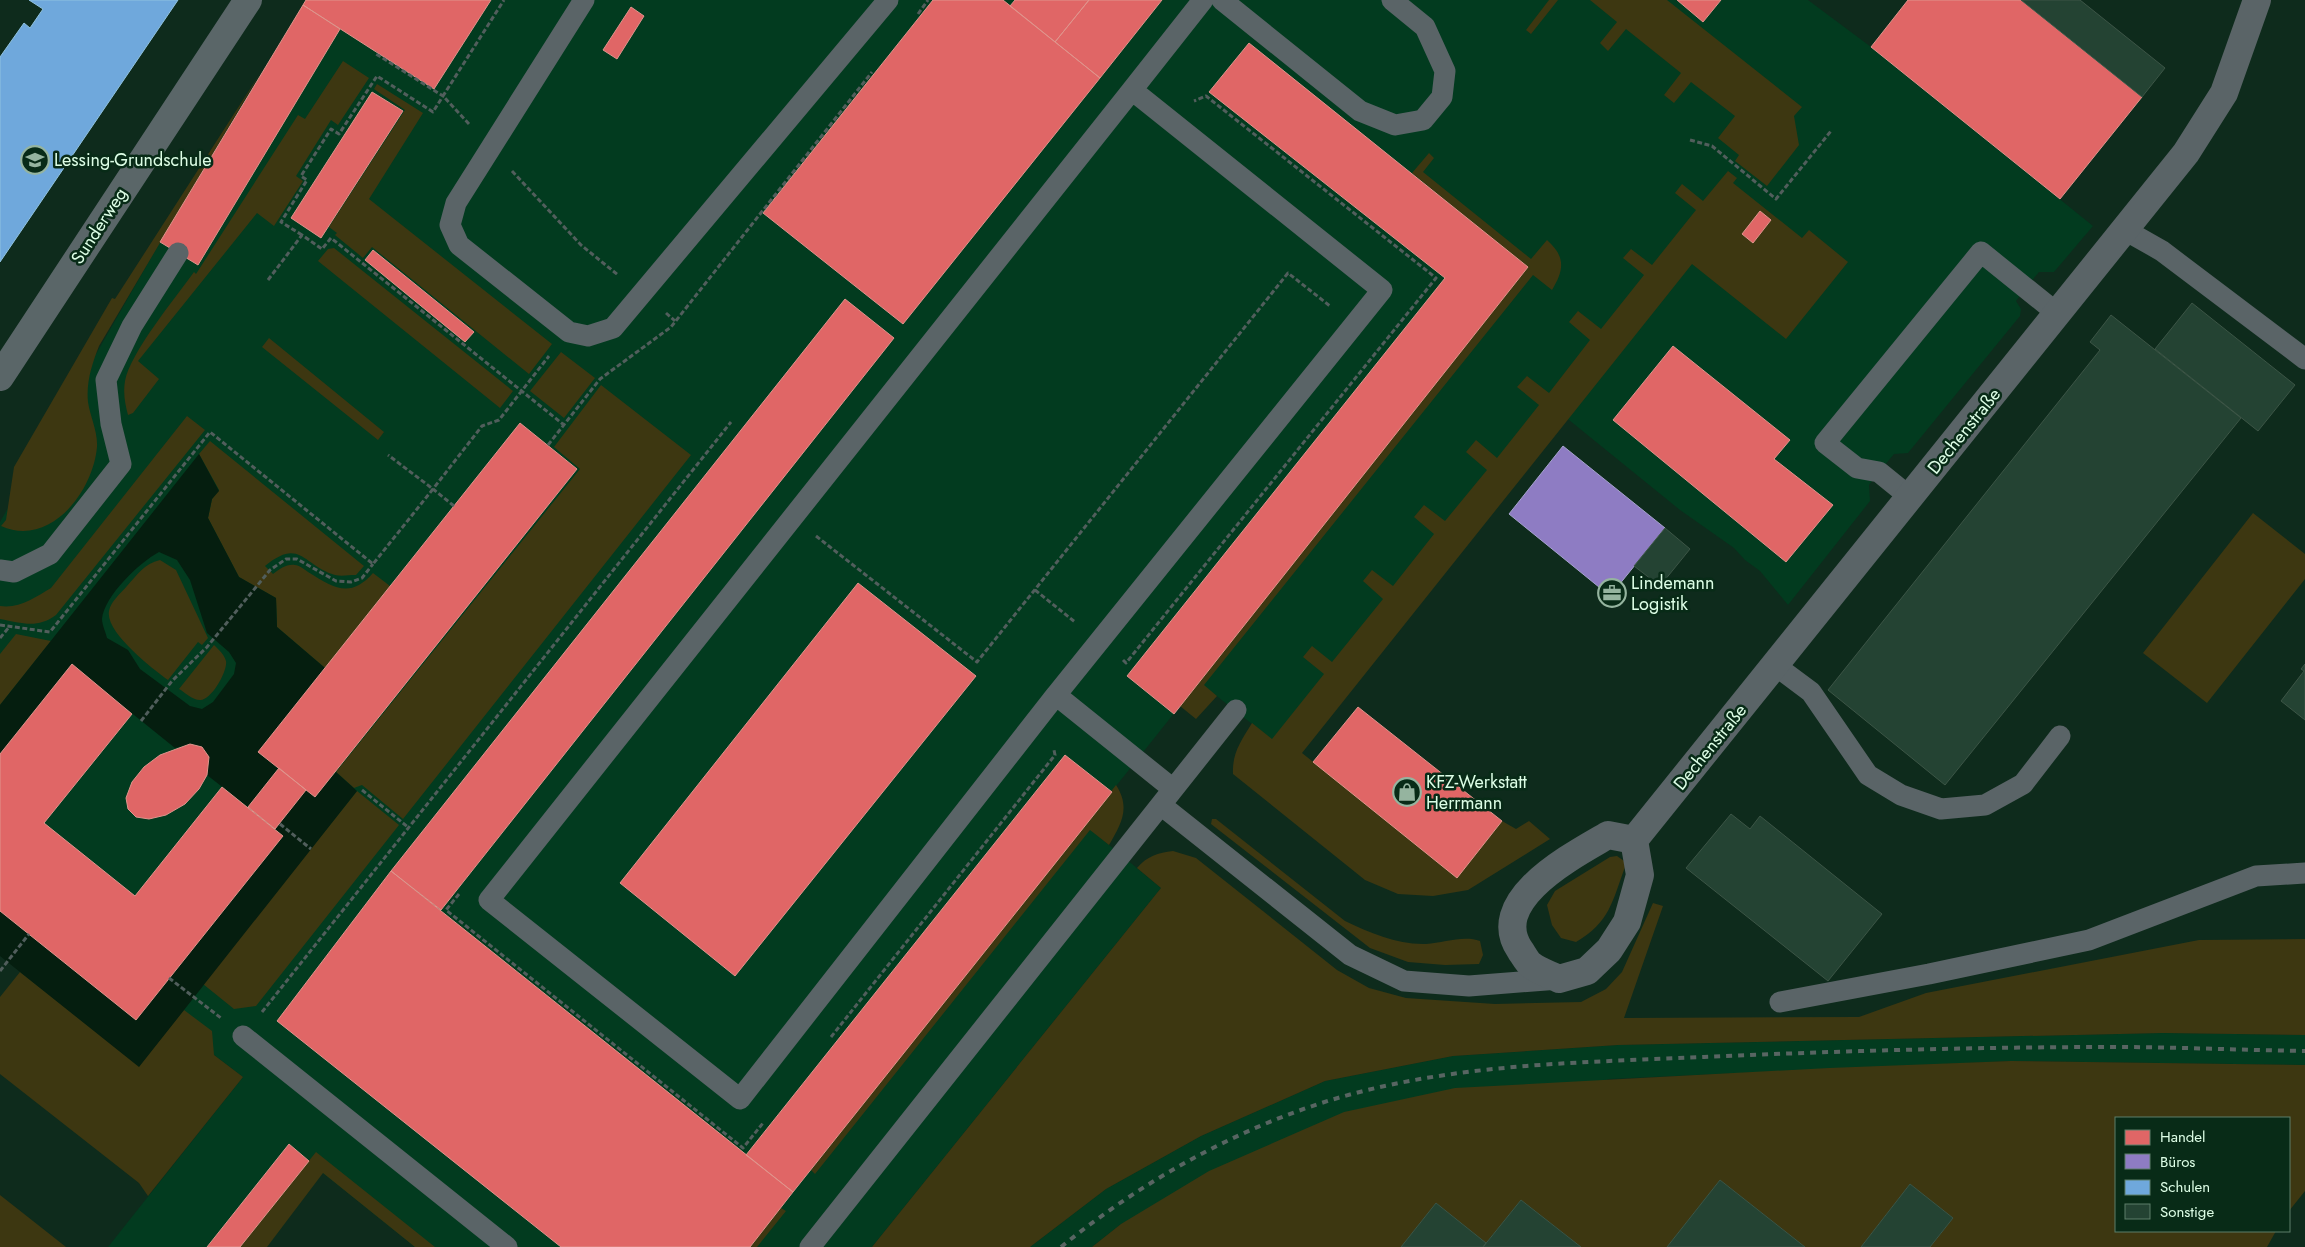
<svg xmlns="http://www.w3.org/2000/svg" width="2305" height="1247" font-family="Jost,sans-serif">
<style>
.built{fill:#023b1f}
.green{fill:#3d3711}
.water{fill:#051e0f;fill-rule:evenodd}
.shops{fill:#e06666;stroke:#df948c}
.offices{fill:#8e7cc3;stroke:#a6a3ce}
.schools{fill:#6fa8dc;stroke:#90c2df}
.building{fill:#244333;stroke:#3c5546}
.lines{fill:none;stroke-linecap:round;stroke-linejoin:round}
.path{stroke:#515e5c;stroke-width:3;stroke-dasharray:5 2.5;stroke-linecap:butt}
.service{stroke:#5a6467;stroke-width:21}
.minor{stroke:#5a6467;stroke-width:28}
.secondary{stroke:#5a6668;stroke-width:28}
.rail{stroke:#586562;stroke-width:4;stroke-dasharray:6 6;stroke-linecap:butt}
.labels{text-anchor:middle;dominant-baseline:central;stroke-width:5;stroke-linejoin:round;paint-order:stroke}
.poi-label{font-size:18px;fill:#ddfee6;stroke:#082b17;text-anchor:start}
.street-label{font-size:18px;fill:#ddfee6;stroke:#082b17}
</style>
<rect width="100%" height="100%" fill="#0e2b1c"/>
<path class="built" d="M307 0H1808L1871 47 2093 226 2054 272H2039L2026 288 2016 301 2021 309 2020 316 1908 453 1894 454 1879 472 1869 485 1870 501 1788 605 1760 571 1745 560 1734 548 1680 510 1553 407 1281 747 1199 682 1085 825 1161 888 872 1247H415L318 1169 258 1247H108L243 1077 214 1055 159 991 136 1020 0 911V522L160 242Z
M2163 1033 2305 1035V1065L2011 1061 1609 1079 1121 1224 1092 1247H1030L1106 1189 1201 1136 1325 1081 1453 1056 1618 1045Z"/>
<path class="green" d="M1549 0H1558L1531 34 1526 30Z
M1590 0H1667L1802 107 1794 116 1799 145 1767 186 1735 161 1739 155 1718 138 1735 116 1691 82 1674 103 1664 95 1681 73 1626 29 1608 51 1600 43 1617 22Z
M343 61 369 78 338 125 331 120 296 176 303 181 274 226 257 213 138 361 159 379 133 413 128 415C125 404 123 393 125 381 130 353 176 297 194 272L196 274 298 115 305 119Z
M261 72 99 346C92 364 86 382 88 402 90 416 98 432 97 447 93 492 50 548 1 526L6 520 14 467 112 298 115 299Z
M377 84 423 113 369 199 552 344 529 374 372 247 363 258 335 235 337 233 329 227 405 110 374 89Z
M1429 153 1434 158 1423 172 1531 259 1547 240C1566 257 1564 270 1552 290L1533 275 1204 685 1217 696 1196 719 1180 706 1527 267 1412 173Z
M1728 171 1737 178 1733 183 1802 238 1809 230 1848 262 1786 339 1692 264 1302 753 1457 877 1502 821 1516 829 1529 821 1550 839 1468 890 1433 896 1398 894 1365 880 1233 774C1232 753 1241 741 1252 723L1272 739 1324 674 1303 657 1312 646 1332 662 1383 599 1363 581 1372 570 1393 586 1434 534 1414 517 1424 505 1445 521 1487 470 1466 452 1476 440 1497 458 1539 405 1517 387 1527 376 1549 393 1590 340 1569 322 1578 311 1601 329 1644 275 1623 258 1631 249 1652 265 1696 210 1675 193 1682 184 1703 201Z
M334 248 513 391 500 408 318 261 328 249Z
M269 338 384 432 378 440 262 347Z
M561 352 595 378 564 418 530 391Z
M601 385 691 455 403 819 362 785 354 788 336 772 580 469 554 447Z
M187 416 205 430 56 615C37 629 22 623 0 619V606C19 609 36 597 51 588Z
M210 441 364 566 356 575C348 575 338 577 332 574 302 563 299 538 265 566L273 574C280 569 286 564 295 565 299 565 304 569 308 572 334 588 350 599 373 573L390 586 325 668 277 627 276 598 239 577 208 518 212 499 219 490 199 454Z
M2253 513 2305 554V579L2207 703 2143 653Z
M160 560 176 570 208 638 202 645 198 642 168 680C152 668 105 632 109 611 111 601 121 593 127 586 138 574 144 564 160 560Z
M16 634 51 641 0 705V654Z
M214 645C219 650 224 654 226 661 228 671 211 701 200 700 192 700 186 693 179 689Z
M1116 785C1131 808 1121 824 1109 845L1090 830 815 1174 811 1170Z
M357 791 399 825 256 1006 234 1009 203 984Z
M1212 819H1216L1345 921C1370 933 1398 945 1426 944 1444 943 1463 935 1480 941L1483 955 1479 964 1445 965 1408 962 1370 948 1211 824Z
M1173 851 1196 858 1337 970 1369 988 1406 998 1495 1004 1581 1002 1606 989 1622 972 1653 903 1663 906 1624 1018 1859 1017 1926 993 2199 940 2305 939V1035L2163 1033 1618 1045 1453 1056 1325 1081 1201 1136 1106 1189 1030 1247H872L1161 888 1137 868C1147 856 1158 853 1173 851Z
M1617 856 1624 861 1625 867C1612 902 1610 922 1576 942L1561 938 1552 925 1547 905 1555 891 1610 857Z
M20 972 139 1066 184 1010 212 1031 214 1055 243 1077 148 1196 139 1183 0 1074V997Z
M2011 1061 2305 1065V1191L2289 1211V1118H2116V1231H2276L2267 1247H1930L1953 1218 1910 1184 1861 1247H1805L1720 1180 1667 1247H1581L1521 1200 1486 1243 1436 1203 1401 1247H1092L1121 1224 1209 1171 1344 1112 1455 1088 1829 1068Z
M316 1152 435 1247H415L323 1173 267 1247H240Z
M0 1195 66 1247H0Z
M781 1208 786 1211 757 1247H750Z"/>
<path class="water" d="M199 454 219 491 212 499 208 518 239 577 276 598 277 627 325 668 279 768 248 807 207 775 209 757 202 747 190 744 175 748 72 665 0 754V705ZM159 552 177 560 190 580 207 633 229 652 236 663 234 674 213 702 202 709 190 706 140 669 128 650 107 638C106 633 102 625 102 619 104 596 140 562 159 552Z
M336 772 357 791 139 1067 0 956V911L136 1020 283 836 275 829 306 790 315 797Z"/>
<path class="shops" d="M306 0H491L434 89 303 5Z
M933 0H1003L1100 78 903 324 763 213Z
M1015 0H1089L1055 42 1010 6Z
M1089 0H1162L1100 78 1055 42Z
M1677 0H1721L1703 22Z
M1908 0H2021L2142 97 2060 199 1871 47Z
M303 5 340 29 198 265 160 242Z
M631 7 644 16 617 59 603 50Z
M1249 43 1528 267 1174 714 1127 676 1445 278 1209 92Z
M372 92 403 111 321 238 291 218Z
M1760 211 1771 220 1753 243 1742 234Z
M373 250 474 332 465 342 365 260Z
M845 299 894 338 441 910 391 871Z
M1673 346 1790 440 1774 459 1833 505 1786 562 1613 420Z
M520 423 577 469 315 797 258 752Z
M858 583 976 676 735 976 620 883Z
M72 664 132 714 44 823 135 896 222 787 283 836 136 1020 0 911V754Z
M1358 707 1502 821 1457 878 1313 762Z
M190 744 202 747 209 757 207 775 199 789 185 804 166 815 149 819 136 817 128 809 126 798 132 782 144 767 160 755Z
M1065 755 1112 792 793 1192 746 1155Z
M279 768 306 790 275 829 248 807Z
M391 871 793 1192 750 1247H561L277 1021Z
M289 1144 309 1161 240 1247H207Z"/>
<path class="offices" d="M1563 446 1665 528 1610 596 1509 514Z"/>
<path class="schools" d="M29 0H178L0 262V57L24 23 30 28 43 9Z"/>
<path class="building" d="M2021 0H2080L2165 68 2142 97Z
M2192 303 2295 385 2258 431 2155 349Z
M2111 315 2241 418 1945 785 1828 690 2100 350 2090 342Z
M1665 528 1690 549 1660 586 1634 566Z
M2305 664V720L2281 701 2304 671 2301 669Z
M1731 814 1750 829 1760 816 1882 914 1828 981 1686 868Z
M1720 1180 1805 1247H1667Z
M1910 1184 1953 1218 1930 1247H1861Z
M1521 1200 1581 1247H1483Z
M1436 1203 1486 1243 1483 1247H1401Z"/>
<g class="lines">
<path class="path" d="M918 14 928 0
M469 124 443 96 504 0
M1690 140 1712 146 1776 199 1831 131
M512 171 581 245 618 275
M302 235 281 222 307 180 301 176 331 129 339 134 377 76 433 112 443 96 381 57 376 54 377 52
M268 280 302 235 322 249 331 238 564 425
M666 313 675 321
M548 445 600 379 671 327 872 72
M454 506 433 489 482 426 499 420 549 356
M816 536 977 662 1288 273 1330 306
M1035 590 1075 622
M0 625 50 632 210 432 373 564 433 489 388 455
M0 638 10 626
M1123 660 1126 663 1436 278 1206 96 1194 101
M141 721 172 681 207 647 270 570 286 559H297L336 581 351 582 362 578 373 564
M362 790 409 828
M280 824 311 849
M459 894 446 910 743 1148 763 1123
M0 971 29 934
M169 978 221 1018
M262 1012 731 422
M831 1037 1055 755 1054 750"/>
<path class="service" d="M584 0 456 203 450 225 459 245 569 332 588 336 613 328 888 0
M1222 0 1360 111 1395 125 1423 120 1442 97 1445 71 1425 27 1392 0
M1132 90 1203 0
M2125 230 2162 251 2305 359
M1911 498 1879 472 1857 468 1825 443 1981 252 2058 314
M0 570 14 572 50 554 121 464 111 424 106 380 132 326 178 253
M1776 666 1811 692 1868 775 1901 795 1941 809 1985 805 2023 784 2060 736
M1056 695 740 1099 489 900 1132 90 1382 290 1056 695 1173 789
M1161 805 1350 955 1404 981 1469 986 1559 979
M1780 1002 1929 974 2089 940 2256 876 2305 873
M243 1036 507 1247
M810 1247 1236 710"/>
<path class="minor" d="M1634 840 1608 835C1574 855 1486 900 1520 950 1523 954 1527 962 1531 965 1538 971 1551 975 1559 979L1587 971 1609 950 1627 922 1640 875 1634 840 2186 153 2224 93 2257 0"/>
<path class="secondary" d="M0 377 248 0"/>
<path class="rail" d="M1061 1247C1152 1173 1262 1114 1376 1088 1483 1063 1595 1062 1704 1057 1839 1051 1976 1047 2111 1047 2176 1047 2240 1050 2305 1051"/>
</g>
<defs>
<symbol id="school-ring" viewBox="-11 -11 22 22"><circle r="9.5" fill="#082b17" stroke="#95b49f" stroke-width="1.5"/><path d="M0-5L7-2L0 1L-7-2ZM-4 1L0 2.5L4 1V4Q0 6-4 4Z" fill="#95b49f"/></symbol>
<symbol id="office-ring" viewBox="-11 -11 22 22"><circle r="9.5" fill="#082b17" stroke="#95b49f" stroke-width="1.5"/><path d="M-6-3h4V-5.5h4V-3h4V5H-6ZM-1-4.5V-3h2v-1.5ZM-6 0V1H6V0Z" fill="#95b49f"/></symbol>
<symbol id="shop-ring" viewBox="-11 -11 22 22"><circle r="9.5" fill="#082b17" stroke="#95b49f" stroke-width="1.5"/><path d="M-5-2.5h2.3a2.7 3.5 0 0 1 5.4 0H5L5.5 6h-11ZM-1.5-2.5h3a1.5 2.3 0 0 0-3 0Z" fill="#95b49f"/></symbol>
</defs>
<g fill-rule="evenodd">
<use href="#school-ring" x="19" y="144" width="32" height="32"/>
<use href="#office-ring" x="1596" y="577" width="32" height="32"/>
<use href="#shop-ring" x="1391" y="776" width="32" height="32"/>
</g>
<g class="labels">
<g class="poi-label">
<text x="54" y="160">Lessing-Grundschule</text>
<text x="1631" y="583">Lindemann<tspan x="1631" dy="21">Logistik</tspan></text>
<text x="1426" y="782">KFZ-Werkstatt<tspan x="1426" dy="21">Herrmann</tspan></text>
</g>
<g class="street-label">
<text transform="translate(99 226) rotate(-57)">Sunderweg</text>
<text transform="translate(1964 431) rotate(-51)">Dechenstraße</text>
<text transform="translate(1710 747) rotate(-51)">Dechenstraße</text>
</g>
</g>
<rect x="2115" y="1117" width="175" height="115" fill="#082b17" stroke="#5d7f6a"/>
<rect x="2125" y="1130" width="25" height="15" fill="#e06666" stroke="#5d7f6a"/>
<text x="2160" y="1142" font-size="15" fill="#ddfee6">Handel</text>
<rect x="2125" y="1154" width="25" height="15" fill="#8e7cc3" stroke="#5d7f6a"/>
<text x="2160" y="1167" font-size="15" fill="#ddfee6">Büros</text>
<rect x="2125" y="1180" width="25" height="15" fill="#6fa8dc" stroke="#5d7f6a"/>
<text x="2160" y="1192" font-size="15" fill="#ddfee6">Schulen</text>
<rect x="2125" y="1204" width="25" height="15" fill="#244333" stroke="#5d7f6a"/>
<text x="2160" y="1217" font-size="15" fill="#ddfee6">Sonstige</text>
</svg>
